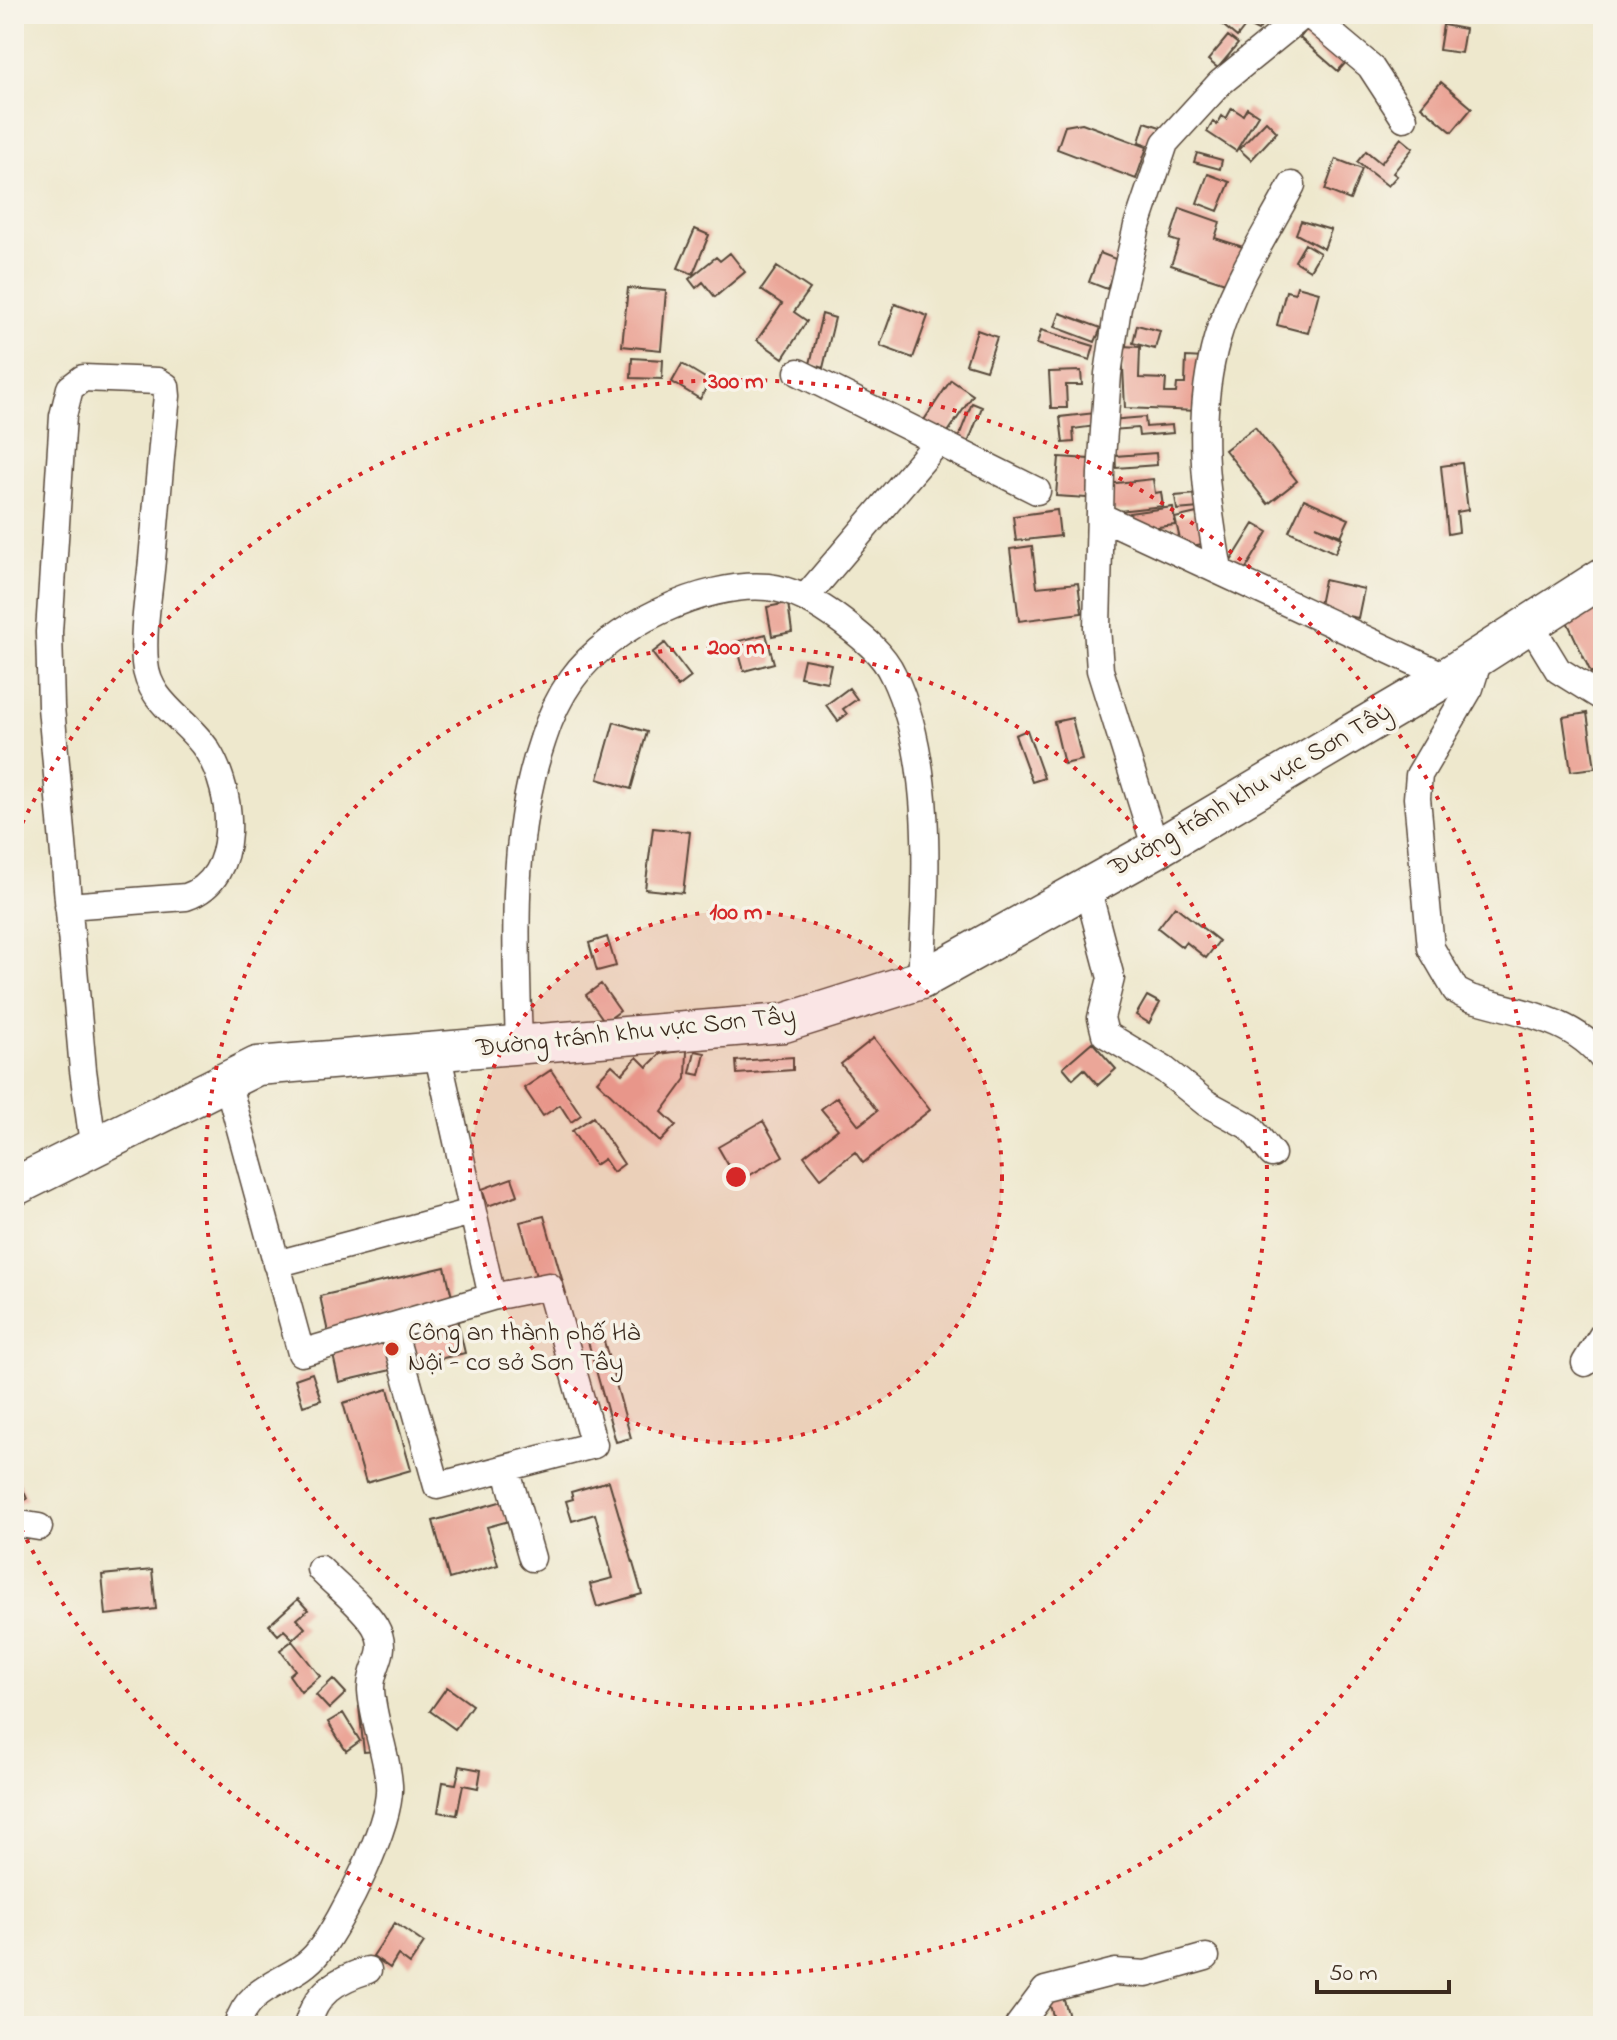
<svg xmlns="http://www.w3.org/2000/svg" width="1617" height="2040" font-family="'Indie Flower',sans-serif">
<style>
.building{fill:#eba698}
.lines{fill:none;stroke-linecap:round;stroke-linejoin:round}
.minor-casing{stroke:#564638;stroke-width:29}
.highway-casing{stroke:#564638;stroke-width:41}
.minor{stroke:#fff;stroke-width:26}
.highway{stroke:#fff;stroke-width:38}
.ring{fill:none;stroke:#d62828;stroke-width:4;stroke-dasharray:4 8}
.poi-dot{fill:#c8321e;stroke:#f7f3e8;stroke-width:3}
.labels{text-anchor:middle;dominant-baseline:central;stroke-width:7;stroke-linejoin:round;paint-order:stroke}
.street-label{font-size:26px;fill:#3b2a1e;stroke:#f7f3e8}
.poi-label{font-size:26px;fill:#3b2a1e;stroke:#f7f3e8;text-anchor:start}
.centre{fill:#d62828;stroke:#f7f3e8;stroke-width:4}
.ring-label{font-size:24px;text-anchor:middle;font-weight:bold;fill:#d62828;stroke:#f7f3e8;stroke-width:7;stroke-linejoin:round;paint-order:stroke}
</style>
<rect width="100%" height="100%" fill="#f7f3e8"/>
<filter id="ink" filterUnits="userSpaceOnUse"><feTurbulence type="fractalNoise" baseFrequency=".0125" numOctaves="2"/><feDisplacementMap in="SourceGraphic" scale="16" xChannelSelector="R" yChannelSelector="G"/><feConvolveMatrix kernelMatrix="1 2 1 2 8 2 1 2 1" color-interpolation-filters="sRGB"/></filter>
<filter id="wash" filterUnits="userSpaceOnUse"><feTurbulence type="fractalNoise" baseFrequency=".006" numOctaves="4" result="noise"/><feDisplacementMap in="SourceGraphic" scale="32" xChannelSelector="R" yChannelSelector="G"/><feGaussianBlur stdDeviation="1.8" result="paint"/><feColorMatrix in="noise" values="0 0 0 0 0 0 0 0 0 0 0 0 0 0 0 0 0 1.4 0 .05"/><feComposite in="paint" operator="in"/></filter>
<g filter="url(#wash)">
<rect width="100%" height="100%" fill="#eee8cd"/>
<g id="blocks">
<path class="building" d="M1216 14H1228L1244 28 1237 37 1213 17Z
M1241 14H1265L1268 17 1258 31 1236 20Z
M1310 25 1349 59 1338 71 1300 38Z
M1443 25 1465 29 1461 53 1439 50Z
M1228 36 1238 44 1218 68 1208 60Z
M1441 82 1472 108 1452 132 1421 106Z
M1232 108 1243 115 1247 108 1258 115 1236 151 1207 132 1213 122 1217 125 1222 116 1226 119Z
M1266 121 1277 132 1251 160 1239 149Z
M1145 122 1163 128 1157 148 1139 142Z
M1082 123 1147 147 1136 179 1057 149 1065 126Z
M1401 138 1413 148 1393 173 1397 176 1388 186 1357 162 1366 151 1381 163Z
M1197 153 1222 160 1220 169 1194 162Z
M1336 159 1362 169 1350 200 1325 190Z
M1208 174 1230 182 1218 211 1197 203Z
M1180 208 1220 222 1215 238 1246 248 1234 286 1171 265 1179 242 1170 239Z
M1301 221 1331 230 1324 249 1296 234Z
M695 229 709 235 693 274 678 268Z
M1305 244 1320 253 1310 270 1295 261Z
M730 253 745 272 715 297 703 282 696 288 689 279 716 257 720 261Z
M1100 253 1118 260 1107 289 1089 282Z
M777 267 810 289 794 312 807 321 783 358 757 340 782 304 761 290Z
M1297 286 1319 292 1308 333 1277 325 1286 291 1295 293Z
M628 288 666 291 661 350 622 346Z
M895 304 928 316 913 358 880 346Z
M1060 313 1101 328 1095 342 1055 327Z
M822 314 835 318 823 368 810 364Z
M1137 325 1160 331 1155 349 1133 343Z
M977 330 997 337 986 370 966 364Z
M1041 330 1094 346 1090 360 1037 344Z
M1122 346 1140 347 1139 378 1166 379 1165 393H1176L1177 384H1185L1186 357 1205 358 1198 411 1125 408Z
M632 358 663 360 662 379 631 378Z
M682 364 710 381 700 399 672 382Z
M1081 371 1082 385H1066L1067 408H1051L1049 372Z
M951 380 973 395 942 441 920 426Z
M972 403 982 407 966 448 956 444Z
M1095 413 1096 426 1073 429 1074 442 1063 443 1060 417Z
M1145 417 1146 427 1172 425 1173 433 1139 436 1138 428 1111 430 1110 420Z
M1255 427 1297 481 1268 504 1225 450Z
M1156 453 1157 465 1116 468 1115 456Z
M1059 457 1089 459 1087 498 1056 496Z
M1462 463 1468 510 1457 512 1459 532 1448 534 1441 466Z
M1153 479 1155 493 1161 492 1163 506 1110 512 1107 484Z
M1198 494 1199 508 1177 510 1175 496Z
M1304 499 1349 519 1341 536 1316 526 1342 538 1335 553 1289 531Z
M1173 507 1175 525 1131 530 1129 513Z
M1057 510 1060 536 1016 541 1013 516Z
M1201 512 1207 543 1182 548 1175 518Z
M1254 524 1268 532 1242 575 1228 566Z
M1032 546 1037 587 1078 583 1082 613 1019 621 1010 549Z
M1324 580 1364 589 1358 618 1318 610Z
M1603 599V667L1591 673 1565 617Z
M788 603 792 632 772 636 767 607Z
M766 634 774 663 744 671 736 642Z
M665 643 691 677 678 687 652 653Z
M804 659 831 664 827 682 800 677Z
M849 688 857 699 843 709 847 714 838 721 826 705Z
M1587 713 1595 768 1571 771 1563 717Z
M1072 718 1082 760 1064 764 1054 722Z
M614 722 647 732 631 789 598 779Z
M1027 730 1044 778 1032 782 1015 735Z
M653 828 690 832 683 893 645 889Z
M1175 906 1219 941 1206 958 1186 942 1182 947 1158 928Z
M607 937 616 966 597 971 589 943Z
M601 984 620 1011 605 1022 586 995Z
M1147 996 1160 1003 1149 1023 1136 1015Z
M874 1038 930 1110 863 1163 855 1152 821 1178 804 1156 838 1129 821 1109 837 1097 859 1125 877 1111 841 1064Z
M1092 1042 1116 1069 1098 1085 1084 1069 1073 1079 1063 1067Z
M687 1050 686 1079 662 1112 676 1125 660 1142 597 1081 612 1065 622 1074 637 1057 647 1067 660 1054Z
M695 1051 705 1053 700 1075 690 1073Z
M793 1057V1070L737 1074 736 1061Z
M551 1070 581 1115 571 1122 560 1105 543 1116 524 1088Z
M593 1117 624 1164 613 1172 604 1159 595 1165 572 1131Z
M763 1121 783 1156 738 1182 718 1147Z
M512 1178 518 1195 488 1206 482 1189Z
M544 1216 566 1293 543 1300 520 1222Z
M445 1267 465 1353 339 1382 320 1296Z
M602 1334 631 1438 616 1442 587 1338Z
M312 1373 321 1400 303 1406 295 1379Z
M388 1389 411 1470 366 1483 343 1403Z
M14 1468 27 1499 14 1505Z
M609 1481 642 1594 597 1607 590 1584 613 1578 595 1514 572 1521 566 1501 573 1499 571 1492Z
M503 1501 509 1521 487 1527 498 1565 449 1579 433 1521Z
M152 1570 156 1609 106 1615 102 1575Z
M298 1599 308 1610 297 1619 305 1628 293 1639 284 1630 278 1635 269 1625Z
M292 1641 320 1676 301 1692 289 1675 295 1670 280 1650Z
M333 1679 346 1693 329 1709 316 1695Z
M447 1687 472 1705 455 1729 430 1711Z
M371 1706 376 1751 364 1752 359 1707Z
M343 1713 360 1741 346 1751 328 1722Z
M460 1766 481 1770 478 1788 463 1785 457 1815 438 1812 443 1782 456 1784Z
M395 1923 424 1943 410 1964 398 1955 390 1968 373 1956Z
M1061 1991 1072 2026H1056L1047 1995Z"/>
</g>
</g>
<g filter="url(#ink)">
<use href="#blocks" fill-opacity="0" stroke="#564638" stroke-width="2"/>
<g class="lines">
<defs>
<path id="minor" d="M1308 14 1370 66 1404 118
M798 372 1037 491
M1100 516 1447 677
M1219 570C1205 493 1195 416 1217 339 1232 285 1266 234 1292 185
M805 598 937 443
M1530 624 1558 670 1603 698
M1480 656 1470 688 1419 775 1417 798 1431 948 1456 991 1470 998C1516 1012 1574 1018 1603 1059
M1156 849 1100 670 1097 627 1101 473 1108 374 1118 307 1137 226 1165 143 1220 83 1305 14
M1087 887 1111 978 1101 1018 1105 1034 1165 1070 1206 1103 1250 1127 1272 1154
M68 906 186 897C243 878 234 792 207 750 187 719 148 703 145 663 142 629 149 594 152 560 157 505 161 451 167 396L166 386 158 381 83 378 70 388 63 416 49 632 51 707 83 1070 93 1144
M519 1045C516 944 509 837 543 739 549 720 560 696 572 679 609 627 704 581 768 587 796 590 822 606 844 623 862 637 883 653 893 675 935 762 926 885 921 980
M437 1052 492 1297
M227 1081 301 1353 492 1297 549 1286 594 1445 437 1486 392 1326
M276 1264 472 1212
M1585 1363 1603 1334
M506 1468 532 1558
M14 1523 39 1527
M237 2026C249 1981 294 1984 319 1951 342 1921 392 1823 389 1785 387 1753 373 1722 371 1690 370 1664 391 1654 375 1626 362 1605 337 1587 320 1569
M307 2026C316 1992 336 1980 368 1970
M1018 2026 1045 1990 1115 1972 1146 1974 1206 1957"/>
<path id="highway" d="M14 1187 257 1066 784 1023 921 980 1156 849 1447 677 1603 577"/>
</defs>
<use href="#minor" class="minor-casing"/>
<use href="#highway" class="highway-casing"/>
<use href="#minor" class="minor"/>
<use href="#highway" class="highway"/>
</g>
</g>
<circle cx="736" cy="1177" r="266" fill="#d62828" fill-opacity=".12"/>
<g class="ring">
<circle cx="736" cy="1177" r="266"/>
<circle cx="736" cy="1177" r="531"/>
<path d="M17 834A797 797 0 1 1 17 1520"/>
</g>
<circle class="poi-dot" cx="392" cy="1349" r="8"/>
<g class="labels">
<g class="street-label">
<text transform="translate(1251 791) rotate(-30)">Đường tránh khu vực Sơn Tây</text>
<text transform="translate(636 1033) rotate(-6)">Đường tránh khu vực Sơn Tây</text>
</g>
<g class="poi-label">
<text x="408" y="1334">Công an thành phố Hà<tspan x="408" dy="30">Nội - cơ sở Sơn Tây</tspan></text>
</g>
</g>
<circle cx="736" cy="1177" r="12" class="centre"/>
<g class="ring-label">
<text x="736" y="388">300 m</text>
<text x="736" y="654">200 m</text>
<text x="736" y="919">100 m</text>
</g>
<rect width="1617" height="2040" fill="none" stroke="#f7f3e8" stroke-width="48"/>
<path d="M1317 1980v12h132v-12" fill="none" stroke="#3b2a1e" stroke-width="4"/>
<text x="1329" y="1980" font-size="24" fill="#3b2a1e" stroke="#f7f3e8" stroke-width="6" paint-order="stroke">50 m</text>
</svg>
